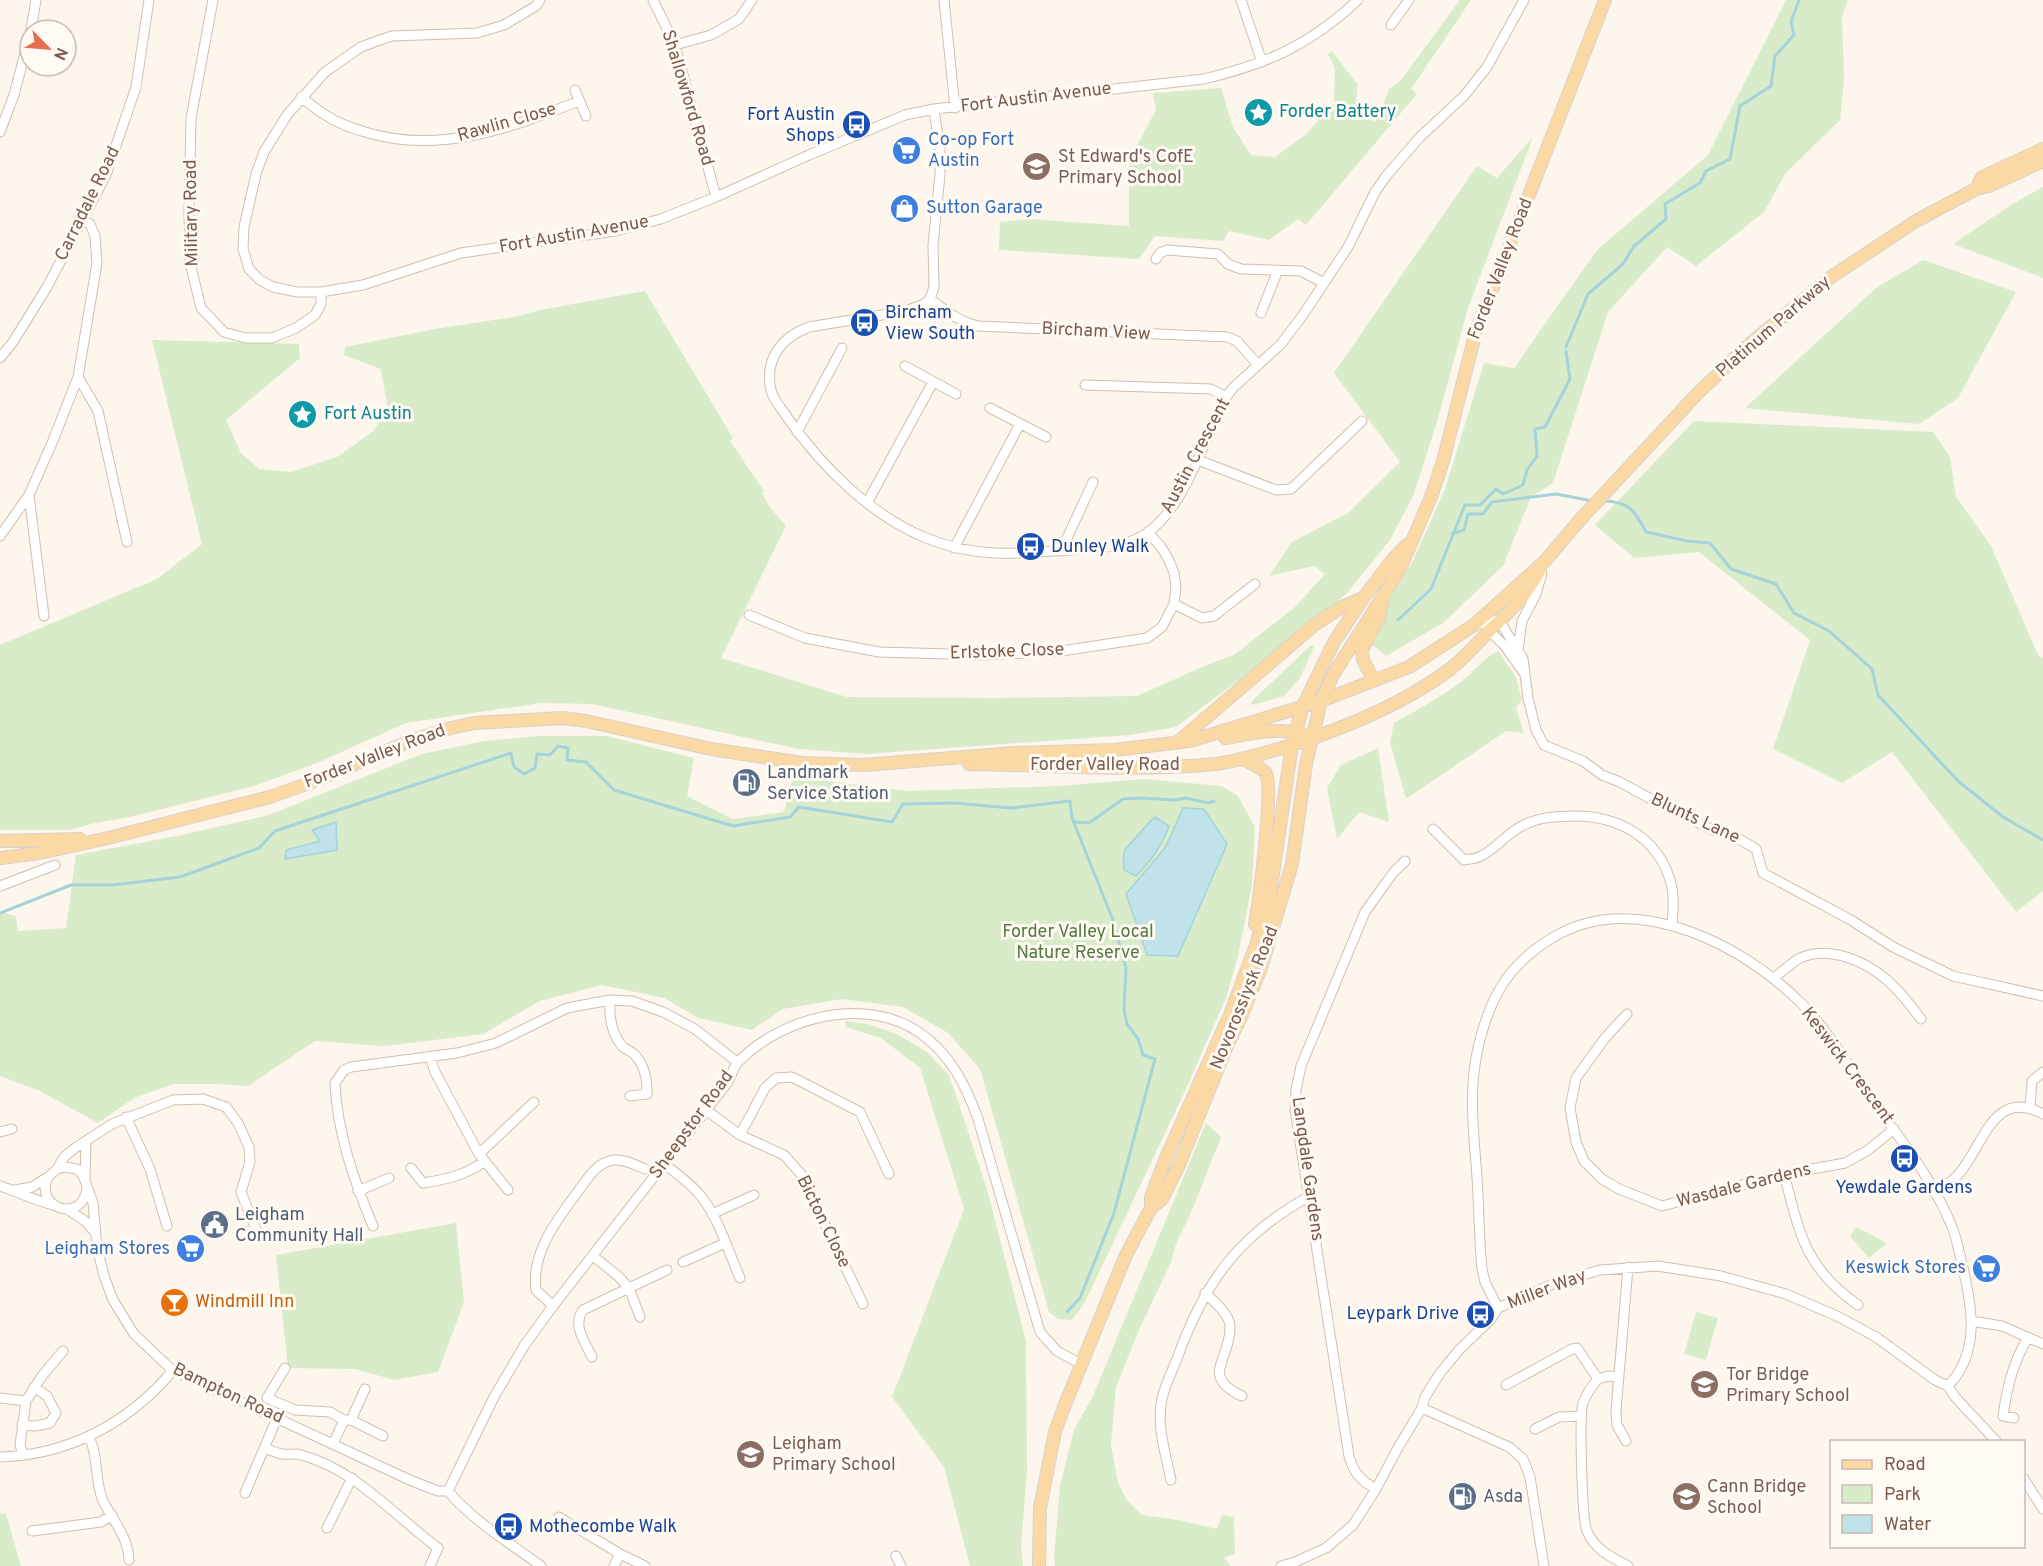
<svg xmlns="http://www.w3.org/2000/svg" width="2043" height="1566" font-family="Overpass,sans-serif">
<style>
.green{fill:#d8ecc9}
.water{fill:#bfe3e8;stroke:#a5d3da;stroke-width:1.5}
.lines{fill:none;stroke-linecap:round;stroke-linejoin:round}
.stream{stroke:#a5d3da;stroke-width:3}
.minor-casing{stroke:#d1beb0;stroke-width:11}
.major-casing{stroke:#dad1cd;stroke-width:14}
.minor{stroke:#fff;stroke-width:9}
.major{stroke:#fbd9a5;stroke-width:12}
.labels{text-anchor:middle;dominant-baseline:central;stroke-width:6;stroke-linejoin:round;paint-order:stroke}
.street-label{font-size:18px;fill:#7a5c4d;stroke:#fffaf3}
.culture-label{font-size:18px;fill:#0d838f;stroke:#fffaf3;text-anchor:start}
.transit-label{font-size:18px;fill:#164399;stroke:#fffaf3;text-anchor:start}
.shop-label{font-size:18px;fill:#366cbe;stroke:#fffaf3;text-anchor:start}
.education-label{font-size:18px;fill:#785e54;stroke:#fffaf3;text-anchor:start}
.service-label{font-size:18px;fill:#4e5e75;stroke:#fffaf3;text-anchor:start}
.park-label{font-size:18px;fill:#537a41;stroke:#fffaf3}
.food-label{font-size:18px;fill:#c56008;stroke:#fffaf3;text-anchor:start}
</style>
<rect width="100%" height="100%" fill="#fdf6ec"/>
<path class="green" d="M1460 0H1471L1411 89 1417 94 1306 225 1298 219 1269 240 1229 231 1223 241 1155 236 1139 259 999 250 1000 222 1029 219 1129 226V160L1156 110 1153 93 1221 88 1233 127 1251 155 1275 157 1305 135 1334 104 1335 68 1328 54 1332 51 1358 85 1354 114 1376 122 1389 89 1401 80Z
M1786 0H1848L1842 16 1844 80 1840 120 1785 174 1764 212 1696 266 1667 247 1608 312 1553 483 1531 497 1503 566 1443 623 1386 656 1364 638 1412 563 1445 489 1484 363 1514 368 1597 250 1708 155Z
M1533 137 1468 308 1437 422 1413 496 1390 540 1347 593 1283 647 1176 727 1130 735 866 754 799 749 592 704 541 703 406 723 317 763 254 786 126 818 95 823 70 830H0V645L157 579 202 544 152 340 299 344 300 358 226 420 241 453 259 469 291 472 337 457 372 432 388 411 381 369 344 355 345 347 435 329 519 316 540 310 645 291 733 438 730 441 764 491 762 493 769 506 786 526 721 658 847 697 994 698 1137 696 1211 663 1234 655 1295 607 1325 574 1314 566 1269 576 1292 542 1348 513 1400 462 1334 373 1477 166 1497 178Z
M2043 187V278L1953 244 2011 205Z
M1923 260 2016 292 1958 398 1919 424 1745 408 1876 288Z
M1694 421 1933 432 1950 457 1956 497 1991 546 2038 655 2043 658V891L2016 912 1892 752 1842 783 1773 749 1810 640 1699 552 1634 558 1595 525Z
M1311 645 1314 647 1300 678 1284 696 1253 705 1251 702Z
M1498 651 1515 675 1522 699 1516 708 1524 733 1506 731 1406 799 1390 742 1394 723C1417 710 1441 697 1462 681 1475 671 1483 658 1498 651Z
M539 736H607L694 758 687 796 733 819 784 812 793 777 908 791 1059 786 1143 779 1222 786 1238 796 1255 827 1252 885 1238 956 1226 998 1185 1091 1084 1304 1072 1320 1058 1319 1049 1312 980 1069 948 1033 903 1007 842 999 783 1009 752 1030 698 1018 664 998 602 985 540 1001 483 1034 385 1046 315 1041 248 1086 217 1084H174L134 1098 98 1123 40 1091 0 1076V912L16 916 18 931 66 928 76 855 177 836 269 815 422 754 484 741Z
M1378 748 1389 822 1359 812 1337 839 1327 788 1341 765Z
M845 1021 868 1024 897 1034 927 1052 949 1075 960 1107 987 1189 1026 1341 1027 1471 1021 1545 1023 1566H970L944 1467 892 1397 964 1209 920 1068 881 1038 846 1027Z
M1206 1123 1221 1137 1220 1141C1209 1164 1202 1188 1191 1212 1185 1227 1174 1243 1172 1260L1138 1332 1116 1387 1111 1445 1118 1483 1127 1500 1142 1515 1178 1520 1217 1529 1222 1515 1234 1517 1235 1554 1224 1558 1231 1566H1055L1054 1558 1060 1486 1074 1430 1093 1396Z
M456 1223 464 1302 438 1372 394 1380 355 1369 288 1368 276 1255Z
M1856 1227 1883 1241 1886 1244 1869 1258 1850 1236Z
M1696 1312 1718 1318 1706 1360 1684 1354Z
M0 1513 6 1514 21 1566H0Z"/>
<path class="water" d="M1183 808 1204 809 1227 844 1178 956 1147 955 1126 894 1165 848Z
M1155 817 1169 826C1161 847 1152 860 1136 876L1124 870C1124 864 1122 856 1125 850 1126 848 1153 818 1155 817Z
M336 822 337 850 285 859 286 850 320 841 312 830Z"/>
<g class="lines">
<path class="stream" d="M1566 347 1588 294 1623 264 1634 246 1666 219 1665 204 1700 183 1706 171 1730 159 1740 106 1771 86 1775 56 1794 35 1791 22 1799 0
M1603 501C1629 501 1635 511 1646 532L1687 541 1710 543 1731 569 1776 584 1794 613 1829 631 1872 669 1878 695 1958 781 2003 817 2043 840
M1452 534 1464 530 1468 514H1483L1492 502 1556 494 1593 501
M1398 620 1431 589 1465 505H1480L1496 489 1503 494 1523 485 1527 470 1537 456 1535 429 1545 427 1570 379 1566 351
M1075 822 1089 823 1123 799 1142 798 1175 800 1186 798 1208 803 1214 801
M0 913 71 885H113L180 877 259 848 275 831 511 753 514 767 524 774 535 768 537 754 550 755 558 746 568 748 567 760 586 762 614 790 733 826 790 817 799 807 892 822 903 804 954 803 1011 808 1070 801 1072 818 1113 920 1126 968 1124 1010 1127 1024 1138 1039 1143 1055 1155 1059 1114 1213 1080 1298 1067 1312"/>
<defs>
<path id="minor" d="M213 0 191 118 189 214 191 267 201 308 224 332 245 338H272L296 328 315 315 321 304V292
M540 0 536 6 504 25 477 33 392 36 377 41 361 47 325 72 287 115 264 152 256 174 244 227 243 249 249 269 260 280 273 287 297 292H321L363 285 461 253 615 231 661 219 716 197 809 155 905 115 934 109 1204 79C1267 64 1310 45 1358 0
M653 0 675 45 716 197
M944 0 955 108
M1241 0 1262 62
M1391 25 1409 0
M31 30 36 0
M675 45 711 35 739 19 752 0
M575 90 586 116
M301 97C310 104 318 111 327 116 339 124 352 128 365 132 438 155 511 128 579 101
M934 109 940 150V175L933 245 934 287 930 299 924 304 906 311 809 327C782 337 764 359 771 390 773 400 782 409 787 417 821 466 870 515 926 538 975 558 1017 554 1069 550 1096 548 1124 549 1147 533 1186 506 1204 438 1226 397L1233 388 1281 344 1303 315 1348 247 1375 192 1387 175 1420 137 1464 96 1487 67 1524 0
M0 132 14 95 30 34
M1156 259 1160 253 1167 250 1218 254 1228 264 1241 269 1301 271 1324 283
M930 299C945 310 959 322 978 326L1227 337 1237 341 1258 365
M1261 313 1278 270
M0 358 13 342 47 287 106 175 136 87 149 0
M905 366 956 394
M78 377 98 411 127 542
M1085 385 1211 389 1226 397
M990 408 1046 437
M797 432 842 348
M1198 460 1276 490 1291 489 1362 421
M29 495 44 616
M867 503 933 382
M0 536 29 495 52 443 78 377 97 263 95 236 90 224 82 220
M954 548 1020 424
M1061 551 1093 482
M1174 604 1202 618 1214 616 1255 584
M749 615 805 638 879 652 985 655 1062 651 1147 638 1162 627 1174 604 1176 586 1174 573 1169 560 1161 547 1148 532
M1474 625 1499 620 1523 659 1528 698 1536 730 1544 745 1583 761 1602 775 1620 782 1658 803 1715 831 1739 839 1756 849 1763 873 1851 920 1893 947 1953 976 2043 996
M1489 631 1504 645 1524 673
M1518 650 1522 621 1536 594 1542 573
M1433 829 1464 860C1469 859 1476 859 1481 856 1496 849 1507 833 1522 826 1538 817 1557 816 1575 816 1618 816 1657 837 1670 880 1675 895 1673 911 1672 926
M0 886 55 865
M1774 978C1782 972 1791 963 1800 958 1829 945 1865 961 1887 980 1900 991 1911 1006 1921 1019
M610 1000C609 1016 611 1033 622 1046 625 1049 630 1051 634 1054 644 1064 648 1080 647 1094L630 1096
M1627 1014 1605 1038 1576 1078 1570 1108 1576 1142 1584 1161 1602 1179 1619 1189 1662 1206 1784 1174 1845 1163 1868 1150 1894 1129
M430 1057 435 1072 479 1154 508 1190
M2030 1107 2032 1081 2043 1072
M706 1110 740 1135 784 1155 801 1174 863 1304
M126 1117 150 1169 167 1226
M0 1132 12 1129
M740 1135 765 1088 776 1078 792 1077 860 1112 889 1174
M479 1154 534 1102
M664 1164C677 1174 690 1183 700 1195 719 1218 728 1251 740 1278
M411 1168 423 1183C447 1179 464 1176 485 1161
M57 1169 64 1157 75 1148 112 1124 173 1100 203 1099 226 1107 238 1123 249 1147 250 1162 241 1192 258 1234
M1784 1174C1800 1234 1804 1267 1858 1305
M85 1179 86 1142
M0 1186C19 1192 35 1201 54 1205
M87 1188C83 1224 33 1209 48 1177L57 1169 65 1167 77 1169 83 1175 93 1203 97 1247 104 1276 113 1300 134 1334 171 1369 412 1481 438 1491H448C473 1521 510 1543 541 1566
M15 1190 32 1187 48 1177
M358 1191 389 1178
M1935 1193C1942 1188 1951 1183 1957 1176 1983 1149 1992 1086 2043 1114
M67 1209 85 1221 94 1231
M712 1214 754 1195
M373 1226C354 1181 337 1132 335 1083L344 1070 351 1067 457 1053 496 1043 567 1008 610 1000 632 1001 663 1012 695 1029 737 1062
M683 1262 725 1243
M1205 1293C1213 1301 1229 1313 1230 1326 1231 1360 1199 1376 1242 1396
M553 1306 536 1290C531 1252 558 1218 579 1190 588 1178 597 1162 614 1160 625 1159 635 1165 645 1169
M1498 1308 1485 1282 1482 1269C1479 1238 1479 1208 1477 1177 1474 1135 1468 1091 1478 1048 1490 995 1510 961 1559 934 1639 891 1745 946 1802 1004 1830 1033 1849 1067 1872 1100 1889 1125 1909 1148 1925 1175 1935 1191 1945 1209 1952 1227 1957 1239 1959 1252 1962 1264 1972 1305 1981 1352 1948 1386
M640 1317 629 1288 667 1270
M1971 1321 2002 1326 2043 1344
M592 1357C585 1342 572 1325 583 1310L629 1288 618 1276 593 1256
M285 1368 267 1398 295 1410 330 1412 344 1420H351L383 1436
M1619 1377 1608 1376 1598 1379C1592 1386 1586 1394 1583 1403 1579 1415 1582 1521 1587 1531 1595 1550 1611 1557 1628 1566
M1506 1385 1572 1349 1577 1348 1598 1379
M0 1398 26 1401
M1422 1408 1509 1447 1523 1459 1530 1477 1544 1566
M2014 1418 2003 1416C2007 1387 2013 1363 2028 1337
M351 1420 365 1389
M22 1425 35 1426 50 1423 56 1413 47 1396 34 1387
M1535 1429 1559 1417 1581 1416
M89 1437C99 1456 94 1480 103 1501 113 1521 128 1536 129 1560
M1626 1441 1617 1425 1616 1411 1628 1267
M333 1444 344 1420
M265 1448C270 1450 276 1453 282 1454 288 1455 295 1453 301 1455 355 1469 395 1516 438 1548L430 1566
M23 1454 20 1445 26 1401 42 1376 63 1351
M0 1457C67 1455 125 1425 169 1375L171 1369
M2024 1479 2043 1509
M1171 1480C1166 1455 1156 1425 1162 1399 1165 1384 1173 1370 1178 1356 1205 1282 1238 1236 1308 1197
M1376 1489C1361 1481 1353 1472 1349 1456L1295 1109 1296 1090 1301 1066 1365 912 1393 873 1405 861
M448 1491 494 1397 524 1346 553 1306 728 1082C731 1076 734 1066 738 1062 782 1017 865 995 920 1033 950 1054 966 1085 978 1119L1040 1332 1057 1351 1081 1364
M245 1493 277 1418
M559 1517 620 1554 645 1566
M327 1528 352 1478
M32 1531 101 1522 112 1515
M896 1556 901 1566
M614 1566 620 1554
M1281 1566 1295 1562 1326 1548 1353 1525 1376 1489 1399 1446 1422 1408 1425 1397 1440 1373 1459 1350 1491 1319 1498 1308 1553 1284 1600 1270 1658 1266 1721 1276 1786 1294 1839 1317 1876 1337 1935 1380 1948 1386 1955 1397 1997 1442"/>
<path id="major" d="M1976 189 1982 177 2043 149
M1374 681 1363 660 1362 650 1379 618 1383 600
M1225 738C1250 734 1278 727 1303 734
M1179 741 1313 626 1340 608 1363 598
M1243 759C1250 763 1262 767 1266 774 1274 788 1259 902 1255 924
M969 764C1051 765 1133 772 1215 764 1239 761 1262 754 1285 747 1340 730 1403 704 1449 670 1463 659 1476 645 1488 632 1511 610 1524 598 1540 570
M0 841 80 839
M0 858 40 853 108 838 270 797 312 782 413 740 451 728 475 723 563 718 586 721 711 749 802 763 864 765 1014 753 1114 750 1190 741 1321 701 1409 667 1474 625 1546 560 1578 522 1697 394 1751 343 1831 277 1916 221 1976 189 1989 186 2043 161
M1151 1208V1197L1165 1160 1231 1012 1256 945 1270 894 1292 745 1303 706 1334 642 1364 597 1394 558 1407 545
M1039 1566 1040 1508 1055 1432 1064 1407 1126 1255 1151 1208 1162 1199 1179 1165 1227 1046 1242 1015 1261 968 1292 864 1306 764 1321 701 1333 675 1400 569 1431 497 1443 461 1476 331 1605 0"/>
</defs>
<use href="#minor" class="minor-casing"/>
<use href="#major" class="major-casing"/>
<use href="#minor" class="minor"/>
<use href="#major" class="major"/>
</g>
<defs>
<symbol id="sight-disc" viewBox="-11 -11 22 22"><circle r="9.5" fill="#0f9aa8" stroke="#fffaf3"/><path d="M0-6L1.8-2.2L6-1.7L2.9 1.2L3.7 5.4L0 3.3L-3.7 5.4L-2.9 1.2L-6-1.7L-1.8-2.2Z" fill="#fff"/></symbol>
<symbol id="bus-disc" viewBox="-11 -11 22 22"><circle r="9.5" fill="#1a4fb4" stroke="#fffaf3"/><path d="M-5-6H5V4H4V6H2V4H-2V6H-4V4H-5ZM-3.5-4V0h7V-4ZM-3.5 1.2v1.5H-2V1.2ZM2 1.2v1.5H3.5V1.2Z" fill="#fff"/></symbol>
<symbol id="supermarket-disc" viewBox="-11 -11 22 22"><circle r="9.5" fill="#3f7fe0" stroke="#fffaf3"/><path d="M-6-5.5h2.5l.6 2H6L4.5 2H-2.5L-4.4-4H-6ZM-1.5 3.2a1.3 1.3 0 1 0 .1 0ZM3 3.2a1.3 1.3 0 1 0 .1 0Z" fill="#fff"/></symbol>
<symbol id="school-disc" viewBox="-11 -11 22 22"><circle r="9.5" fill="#8d6e63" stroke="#fffaf3"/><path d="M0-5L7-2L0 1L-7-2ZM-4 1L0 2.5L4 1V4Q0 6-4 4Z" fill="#fff"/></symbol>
<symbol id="shop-disc" viewBox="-11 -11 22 22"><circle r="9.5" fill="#3f7fe0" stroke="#fffaf3"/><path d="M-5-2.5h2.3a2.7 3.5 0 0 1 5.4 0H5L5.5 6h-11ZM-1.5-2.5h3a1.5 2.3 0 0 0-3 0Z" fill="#fff"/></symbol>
<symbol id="fuel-disc" viewBox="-11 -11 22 22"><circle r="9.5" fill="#5c6f8a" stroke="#fffaf3"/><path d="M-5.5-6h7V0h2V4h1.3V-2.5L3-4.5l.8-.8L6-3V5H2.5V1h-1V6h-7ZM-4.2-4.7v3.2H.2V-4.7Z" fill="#fff"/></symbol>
<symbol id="civic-disc" viewBox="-11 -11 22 22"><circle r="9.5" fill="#5c6f8a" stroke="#fffaf3"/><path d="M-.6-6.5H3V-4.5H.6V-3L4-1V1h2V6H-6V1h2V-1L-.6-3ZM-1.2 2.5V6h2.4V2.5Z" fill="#fff"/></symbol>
<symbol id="bar-disc" viewBox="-11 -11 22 22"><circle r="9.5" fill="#e8710a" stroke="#fffaf3"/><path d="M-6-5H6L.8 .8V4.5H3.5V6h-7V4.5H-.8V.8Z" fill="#fff"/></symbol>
</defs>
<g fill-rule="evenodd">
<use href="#sight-disc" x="1242" y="96" width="33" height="33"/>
<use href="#bus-disc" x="840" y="108" width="33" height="33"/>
<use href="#supermarket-disc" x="890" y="134" width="33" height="33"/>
<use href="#school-disc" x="1020" y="150" width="33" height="33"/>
<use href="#shop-disc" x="888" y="192" width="33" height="33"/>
<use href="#bus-disc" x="848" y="306" width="33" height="33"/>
<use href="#sight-disc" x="286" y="398" width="33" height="33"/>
<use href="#bus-disc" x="1014" y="530" width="33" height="33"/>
<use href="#fuel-disc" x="730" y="766" width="33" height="33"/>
<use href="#bus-disc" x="1888" y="1142" width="33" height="33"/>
<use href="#civic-disc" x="198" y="1208" width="33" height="33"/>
<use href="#supermarket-disc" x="174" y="1232" width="33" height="33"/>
<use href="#supermarket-disc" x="1970" y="1252" width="33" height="33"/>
<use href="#bar-disc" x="158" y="1286" width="33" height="33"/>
<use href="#bus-disc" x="1464" y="1298" width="33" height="33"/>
<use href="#school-disc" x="1688" y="1368" width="33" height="33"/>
<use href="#school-disc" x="734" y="1438" width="33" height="33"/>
<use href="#fuel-disc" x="1446" y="1480" width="33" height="33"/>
<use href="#school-disc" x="1670" y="1480" width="33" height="33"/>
<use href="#bus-disc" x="492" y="1510" width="33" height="33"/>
</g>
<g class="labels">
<g class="street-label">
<text transform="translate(687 98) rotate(73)">Shallowford Road</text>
<text transform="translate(1036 98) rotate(-7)">Fort Austin Avenue</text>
<text transform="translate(507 123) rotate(-16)">Rawlin Close</text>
<text transform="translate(88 204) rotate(-64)">Carradale Road</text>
<text transform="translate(192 213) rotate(-91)">Military Road</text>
<text transform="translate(574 235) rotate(-10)">Fort Austin Avenue</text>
<text transform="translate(1501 269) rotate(-69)">Forder Valley Road</text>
<text transform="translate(1774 327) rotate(-41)">Platinum Parkway</text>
<text transform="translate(1096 332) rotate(3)">Bircham View</text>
<text transform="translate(1196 456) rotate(-62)">Austin Crescent</text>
<text transform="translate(1007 652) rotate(-2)">Erlstoke Close</text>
<text transform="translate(375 757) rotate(-21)">Forder Valley Road</text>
<text x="1105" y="765">Forder Valley Road</text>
<text transform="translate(1695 819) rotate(25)">Blunts Lane</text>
<text transform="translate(1245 998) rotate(-68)">Novorossiysk Road</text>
<text transform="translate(1847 1066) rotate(53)">Keswick Crescent</text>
<text transform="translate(692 1125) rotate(-54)">Sheepstor Road</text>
<text transform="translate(1307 1169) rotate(82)">Langdale Gardens</text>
<text transform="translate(1744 1186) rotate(-14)">Wasdale Gardens</text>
<text transform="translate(823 1222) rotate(64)">Bicton Close</text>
<text transform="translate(1547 1290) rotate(-21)">Miller Way</text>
<text transform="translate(228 1394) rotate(25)">Bampton Road</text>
</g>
<g class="culture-label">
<text x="1279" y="112">Forder Battery</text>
<text x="324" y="414">Fort Austin</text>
</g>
<g class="transit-label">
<text x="835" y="115" text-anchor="end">Fort Austin<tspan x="835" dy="21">Shops</tspan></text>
<text x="885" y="313">Bircham<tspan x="885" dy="21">View South</tspan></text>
<text x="1051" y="547">Dunley Walk</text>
<text x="1904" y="1188" text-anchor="middle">Yewdale Gardens</text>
<text x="1459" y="1314" text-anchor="end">Leypark Drive</text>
<text x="529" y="1527">Mothecombe Walk</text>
</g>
<g class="shop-label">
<text x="928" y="140">Co-op Fort<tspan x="928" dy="21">Austin</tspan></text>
<text x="926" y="208">Sutton Garage</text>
<text x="170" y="1249" text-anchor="end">Leigham Stores</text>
<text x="1966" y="1268" text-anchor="end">Keswick Stores</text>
</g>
<g class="education-label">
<text x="1058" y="157">St Edward's CofE<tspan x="1058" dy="21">Primary School</tspan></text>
<text x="1726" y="1375">Tor Bridge<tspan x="1726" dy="21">Primary School</tspan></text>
<text x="772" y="1444">Leigham<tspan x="772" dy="21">Primary School</tspan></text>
<text x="1707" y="1487">Cann Bridge<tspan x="1707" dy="21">School</tspan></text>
</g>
<g class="service-label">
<text x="767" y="773">Landmark<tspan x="767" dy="21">Service Station</tspan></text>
<text x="235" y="1215">Leigham<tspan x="235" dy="21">Community Hall</tspan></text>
<text x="1483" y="1497">Asda</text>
</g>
<g class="park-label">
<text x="1078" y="932">Forder Valley Local<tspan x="1078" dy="21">Nature Reserve</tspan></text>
</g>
<g class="food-label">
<text x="195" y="1302">Windmill Inn</text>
</g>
</g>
<rect x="1830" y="1440" width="195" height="108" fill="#fffaf3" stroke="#cabbb1" stroke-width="1.5"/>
<rect x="1842" y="1460" width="30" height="9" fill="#fbd9a5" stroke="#cabbb1" stroke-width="1.5"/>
<text x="1884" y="1470" font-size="18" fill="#7a5c4d">Road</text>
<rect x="1842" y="1485" width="30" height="18" fill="#d8ecc9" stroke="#cabbb1" stroke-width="1.5"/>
<text x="1884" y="1500" font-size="18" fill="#7a5c4d">Park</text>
<rect x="1842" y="1515" width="30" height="18" fill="#bfe3e8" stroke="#cabbb1" stroke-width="1.5"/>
<text x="1884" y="1530" font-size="18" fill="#7a5c4d">Water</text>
<g transform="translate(48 48) rotate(115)"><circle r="28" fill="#fffaf3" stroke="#cabbb1" stroke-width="1.5"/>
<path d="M0-4.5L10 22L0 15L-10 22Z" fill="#e76f51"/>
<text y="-9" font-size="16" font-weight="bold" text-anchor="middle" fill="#7a5c4d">N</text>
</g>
</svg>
